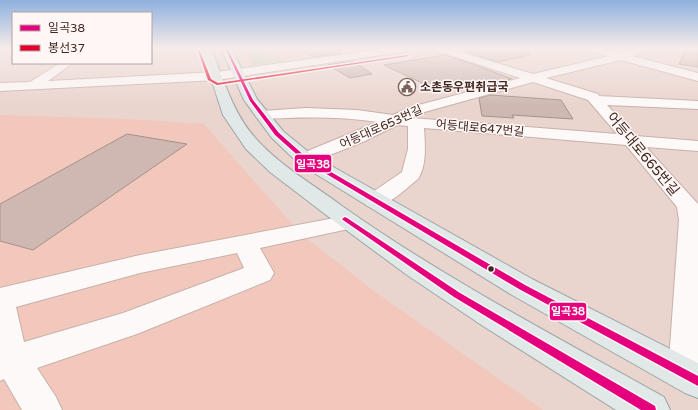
<svg xmlns="http://www.w3.org/2000/svg" width="698" height="410" font-family="'Varela Round','Noto Sans KR',sans-serif">
<style>
.built{fill:#f3c8bc}
.green{fill:#c5d0bf}
.building{fill:#cfb8b2;stroke:#a7918b}
.lines{fill:none;stroke-linecap:round;stroke-linejoin:round}
.minor-casing{stroke:#c7b1aa;stroke-width:2}
.major-casing{stroke:#9fa5a5;stroke-width:2}
.minor{fill:#fcf9f8;fill-rule:evenodd}
.major{fill:#e1e8e8;fill-rule:evenodd}
.bus-1-casing{stroke:#fff7f5;stroke-width:3}
.bus-2-casing{stroke:#fff7f5;stroke-width:3}
.bus-1{fill:#e5007d;fill-rule:evenodd}
.bus-2{fill:#e4002b;fill-rule:evenodd}
.bus-dot{fill:#412720;stroke:#fff7f5;stroke-width:1.5}
.labels{text-anchor:middle;dominant-baseline:central;stroke-width:3;stroke-linejoin:round;paint-order:stroke}
.far-poi-label{font-size:12px;font-weight:bold;fill:#412720;stroke:#fff7f5;text-anchor:start}
.far-street-label{font-size:12px;fill:#412720;stroke:#fff7f5}
.street-label{font-size:14px;fill:#412720;stroke:#fff7f5}
.line-badge{stroke:#fff7f5;stroke-width:1.5}
.badge-label{font-size:11px;text-anchor:middle;font-weight:bold;fill:#fff}
</style>
<rect width="100%" height="100%" fill="#ead4ce"/>
<path class="built" d="M240 48H361L250 64Z
M0 115 129 119 204 124 300 233 374 291 543 410H0Z"/>
<path class="green" d="M243 48H259L269 58 279 57 284 61 254 65Z"/>
<path class="building" d="M298 48H335L342 53 314 57Z
M486 48H529L530 55 497 62 464 51Z
M686 48H698V67L679 64Z
M445 55 478 66 512 79 477 86 476 81 437 90 384 65Z
M353 61 372 74 350 78 328 65Z
M490 95 561 100 573 119 512 115 514 118 482 116 479 98Z
M127 134 187 144 33 250 0 241V204Z"/>
<g class="lines">
<defs>
<path id="minor" d="M390 48H412L407 51 217 80 0 91V83L30 82 60 63H73L48 81 217 72Z
M433 48H447L533 74 609 56 587 50 585 48H600L621 53 636 48H649L647 50 632 56 698 73V81L621 60 546 78 598 94 599 96 698 101V109L607 105 636 136 698 141V151L646 147 698 204V387L686 392 674 387 668 375 679 220 677 207 626 145 424 128C425 144 427 165 418 179 404 190 386 210 367 206L364 201 367 196 402 172 408 149V126L397 125 365 141 305 165 298 163 296 159 298 155 378 122C339 116 301 117 262 119L257 118 255 115 257 112 262 111 306 108 357 110 393 115 411 107 520 78 435 50ZM533 82 588 100 617 134 412 118 421 113Z
M350 215 358 217 362 222 358 227 260 248 274 273 270 280 137 334 37 368 56 397 62 410H22L4 379 0 381V288L140 255ZM237 253 244 268 123 313 24 342 16 307 140 273Z"/>
<path id="major" d="M201 48H211C224 81 234 116 258 141 282 167 314 185 342 206 444 278 555 336 664 397L670 410H616L483 326 407 275 342 227 270 172 246 149 223 115Z
M221 48H231L257 99 283 131 312 155 532 279 698 363V398L685 393 512 295 298 163 271 137 244 100Z"/>
</defs>
<use href="#minor" class="minor-casing"/>
<use href="#major" class="major-casing"/>
<use href="#minor" class="minor"/>
<use href="#major" class="major"/>
<defs>
<path id="bus-1" d="M225 48H227L253 100 279 133 307 158 525 285 698 376V386L519 289 303 160 275 135 250 101Z
M345 217 347 218 460 293 655 406 656 410H641L454 297 343 220 342 219Z"/>
<path id="bus-2" d="M199 50 200 51 211 79 218 83 408 55 409 56 217 85 208 80 198 51Z"/>
</defs>
<use href="#bus-1" class="bus-1-casing"/>
<use href="#bus-2" class="bus-2-casing"/>
<use href="#bus-1" class="bus-1"/>
<use href="#bus-2" class="bus-2"/>
</g>
<linearGradient id="sky" x2="0" y2="1"><stop stop-color="#8fb0df"/><stop offset="0.46" stop-color="#f6ece9"/><stop offset="1" stop-color="#f6ece9" stop-opacity="0"/></linearGradient>
<rect width="698" height="105" fill="url(#sky)"/>
<defs>
<symbol id="civic-ring" viewBox="-11 -11 22 22"><circle r="9.5" fill="#fff7f5" stroke="#7c645d" stroke-width="1.5"/><path d="M-.6-6.5H3V-4.5H.6V-3L4-1V1h2V6H-6V1h2V-1L-.6-3ZM-1.2 2.5V6h2.4V2.5Z" fill="#7c645d"/></symbol>
</defs>
<g fill-rule="evenodd">
<use href="#civic-ring" x="397" y="77" width="20" height="20"/>
</g>
<circle class="bus-dot" cx="491" cy="269" r="3.5"/>
<g class="labels">
<g class="far-poi-label">
<text x="420" y="87">소촌동우편취급국</text>
</g>
<g class="far-street-label">
<text transform="translate(381 127) rotate(-24)">어등대로653번길</text>
<text transform="translate(480 128) rotate(5)">어등대로647번길</text>
</g>
<g class="street-label">
<text transform="translate(643 154) rotate(50)">어등대로665번길</text>
</g>
</g>
<g class="line-badge">
<rect x="294" y="154" width="38" height="19" rx="4" fill="#e5007d"/>
<rect x="549" y="302" width="38" height="19" rx="4" fill="#e5007d"/>
</g>
<g class="badge-label">
<text x="313" y="168">일곡38</text>
<text x="568" y="315">일곡38</text>
</g>
<rect x="12" y="12" width="140" height="52" fill="#fff7f5" stroke="#b3a4a0"/>
<rect x="20" y="25" width="20" height="6" fill="#e5007d" stroke="#b3a4a0"/>
<text x="48" y="32" font-size="12" fill="#412720">일곡38</text>
<rect x="20" y="45" width="20" height="6" fill="#e4002b" stroke="#b3a4a0"/>
<text x="48" y="52" font-size="12" fill="#412720">봉선37</text>
</svg>
